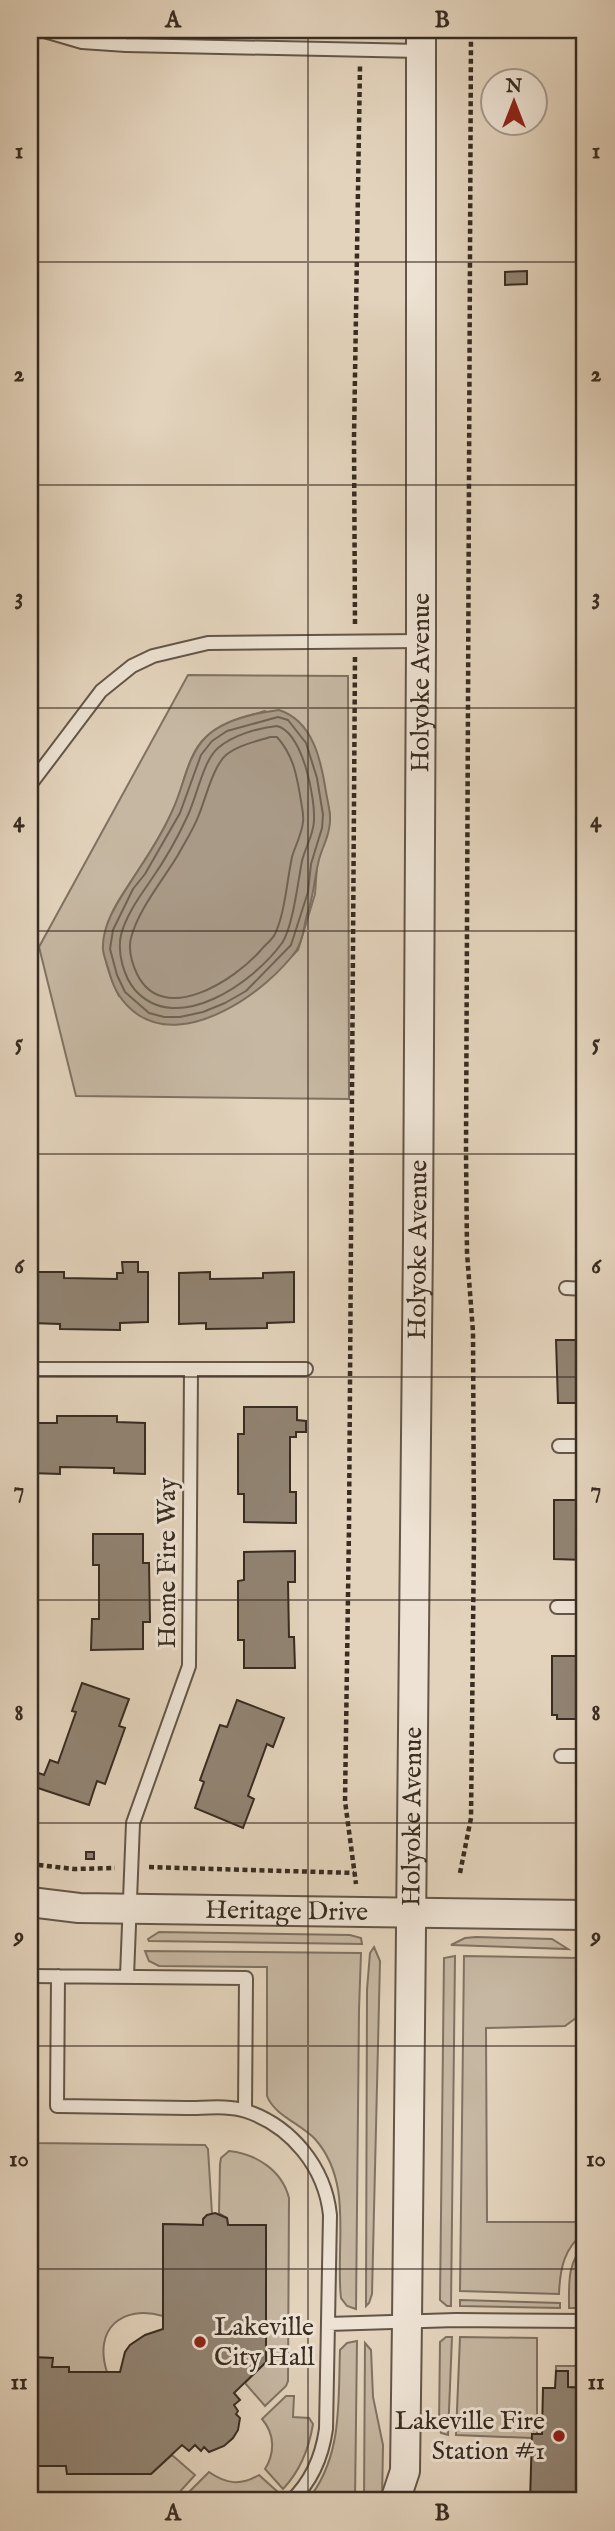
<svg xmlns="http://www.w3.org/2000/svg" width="615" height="2531" font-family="'IM FELL English',serif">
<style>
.green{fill:#c6b7a2;stroke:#7f7262;stroke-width:2;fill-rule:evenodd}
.water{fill:#a99a87;stroke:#7c6e5e;stroke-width:2}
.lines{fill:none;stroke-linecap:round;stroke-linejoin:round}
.shore{stroke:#706354;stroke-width:2}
.building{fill:#918372;stroke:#382c21;stroke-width:2}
.service-casing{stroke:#635648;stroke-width:16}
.tertiary-casing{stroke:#635648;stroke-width:32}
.path{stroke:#382c21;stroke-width:4.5;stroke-dasharray:5 3.5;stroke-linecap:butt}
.service{stroke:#ede2d3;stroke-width:12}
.tertiary{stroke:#ede2d3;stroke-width:28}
.grid{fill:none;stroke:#382c21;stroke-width:2;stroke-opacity:0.55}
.poi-dot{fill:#8f2418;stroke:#ede2d3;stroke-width:2.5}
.labels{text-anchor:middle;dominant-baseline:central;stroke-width:6;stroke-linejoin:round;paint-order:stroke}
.street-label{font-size:26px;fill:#382c21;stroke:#ede2d3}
.poi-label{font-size:26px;fill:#382c21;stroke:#ede2d3;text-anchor:start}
.neatline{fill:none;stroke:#382c21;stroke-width:2.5}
.grid-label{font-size:23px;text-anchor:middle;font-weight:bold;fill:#382c21}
</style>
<rect width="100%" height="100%" fill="#e3d3bc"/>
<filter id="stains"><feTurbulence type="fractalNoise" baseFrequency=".00286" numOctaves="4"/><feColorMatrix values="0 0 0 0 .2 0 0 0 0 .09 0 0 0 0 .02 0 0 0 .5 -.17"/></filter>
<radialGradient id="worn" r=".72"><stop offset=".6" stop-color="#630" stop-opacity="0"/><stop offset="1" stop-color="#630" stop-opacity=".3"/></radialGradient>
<path class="green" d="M188 675 348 676 349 1099 76 1096 39 947ZM265 711 326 796 330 815 317 866 315 894 298 950 286 962 119 996C109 975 100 953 106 929 112 907 127 888 139 869 152 850 164 829 174 809 184 786 187 754 206 737 222 722 245 717 265 711Z
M159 1932 350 1935 361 1938 362 1944 149 1941 148 1939Z
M476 1937 552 1939 568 1949 451 1945 465 1938Z
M374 1947 380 1961 372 2294 369 2303 366 2306 367 1990 370 1953Z
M145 1951 361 1953 359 2010 356 2309 347 2306 341 2298C335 2245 354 2183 315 2139 301 2124 274 2115 267 2096V1967L159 1966 149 1961Z
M455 1956 451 2306H447L440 2300 444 1958Z
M464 1956 577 1958 578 2011 576 2018 565 2026 486 2028 487 2222H585V2232C564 2248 560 2268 559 2294L460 2291Z
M30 1990 36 1994 35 2063H30Z
M30 2118H35L34 2143 205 2145 208 2149 212 2214 203 2225 163 2224V2316C122 2304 93 2329 107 2372H69L68 2367H52V2358L30 2357Z
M229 2151C256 2154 282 2170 289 2198L288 2381 286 2386 265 2406 245 2383 266 2362V2225H228L227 2218 219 2213 220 2164 221 2158Z
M585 2244V2308H569C569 2283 567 2263 585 2244Z
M460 2300 560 2303V2308L460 2306Z
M446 2337H452L448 2435 441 2433 439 2428 440 2342Z
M460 2337 537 2338V2434H532V2438L456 2435Z
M357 2341 355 2501H307C343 2457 338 2403 340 2350L347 2343Z
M365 2343 371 2350 373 2397 383 2445 382 2501H364Z
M556 2366H585V2388L568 2387V2371H556Z
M286 2396H294L293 2417 309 2418 313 2424C309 2449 301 2470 283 2489L265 2469C275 2453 275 2434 262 2419Z
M172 2455 195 2475 176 2496H30V2466H66L67 2474H151Z
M209 2472C226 2484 241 2486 259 2475L279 2493 269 2501H185V2496Z"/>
<path class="water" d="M279 710C313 721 321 760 326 792 328 804 332 816 329 829 327 841 320 852 318 864 314 881 314 894 308 911 304 923 304 940 296 951 267 991 187 1049 137 1014 123 1004 113 988 109 971 107 964 104 957 103 950 101 921 125 892 139 869 151 851 164 830 173 809 184 786 187 756 206 737 223 720 255 713 279 710Z"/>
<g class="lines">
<path class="shore" d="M278 717 288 720 306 743 317 778 323 815 322 828 311 864 308 892 291 945 246 991 225 1003 203 1012 180 1017H164L149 1013 125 992 117 975 110 949 113 930 133 889 145 874 180 813 201 755 212 741 227 731Z
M277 726C303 733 315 797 314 820 314 834 305 848 302 861 298 881 293 927 282 943 254 982 177 1037 135 990 124 977 117 953 121 935 126 915 140 896 151 880 165 860 178 837 188 815 197 796 203 761 218 748 233 735 258 728 277 726Z
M270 737H277C294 756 297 777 301 801 302 808 304 815 303 822 302 834 295 846 292 857 287 880 285 913 275 934 272 940 265 945 261 950 235 980 163 1027 137 974 132 963 128 949 131 938 138 910 163 880 178 855 185 842 193 830 198 817 205 801 213 766 226 755 238 745 255 742 270 737Z"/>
</g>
<path class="building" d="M527 271V284L505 285V272Z
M122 1262H138V1272H148V1322L120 1323V1330L60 1329V1324L32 1323V1272H64V1278L117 1279V1273H123Z
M210 1272V1279L263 1278V1273L294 1272V1322L267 1323V1328L206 1329V1323L179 1324V1273Z
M556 1340H585V1403H558Z
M244 1407H297V1420L306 1421V1432H296V1437H290V1492H296V1523L244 1522V1494H238V1434H244Z
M57 1416H117V1422L145 1423V1474L114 1473V1468L60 1467V1474L30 1473V1423H57Z
M554 1500H585V1560L554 1559Z
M93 1534H143V1563H149L150 1622H143V1649L91 1650 92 1619H99V1565H93Z
M295 1551V1582H288L289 1637H294L295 1668H244V1640H238V1581L244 1580V1552Z
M552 1656H585V1719H557V1715H552Z
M82 1683 129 1699 119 1726 125 1728 105 1784 97 1781 89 1805 32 1786 36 1772 44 1775 50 1760 58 1763 76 1712 72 1711Z
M237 1700 284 1718 273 1747 267 1744 248 1796 254 1799 243 1828 195 1808 204 1782 200 1780 220 1725 227 1727Z
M86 1852H94V1859H86Z
M215 2213 227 2218 228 2225H266V2362L234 2393 240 2400 234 2405 238 2411 236 2414 240 2418 238 2430 233 2438 224 2446 209 2452 204 2447 201 2451 195 2445 189 2451 182 2445 151 2474H67L66 2466H30V2357L53 2358 52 2367H69V2372H120L125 2352 130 2345 145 2335 163 2329V2224L203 2225V2219L207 2215Z
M556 2371H568V2387L585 2388V2501H530L532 2434H542L543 2388H555Z"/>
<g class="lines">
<defs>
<path id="service" d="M41 30 82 42 126 45 420 51
M30 785 101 691 132 666 153 656 208 643 421 641
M566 1288 585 1289
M30 1369H191L189 1666 133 1823 127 1976
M191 1369H306
M559 1446H585
M557 1607H585
M561 1756H585
M30 1976 246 1978 245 2110
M58 1976 57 2106C100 2107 143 2107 187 2108 206 2108 228 2105 246 2111 291 2126 325 2167 330 2215L326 2429C322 2457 312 2481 291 2501
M328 2324 456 2320 585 2321"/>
<g id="tertiary">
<path id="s1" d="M30 1902 79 1908 585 1915"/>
<path id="s2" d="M395 2501 405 2471 407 2321 418 1240 421 641V30"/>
</g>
</defs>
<use href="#service" class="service-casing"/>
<use href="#tertiary" class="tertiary-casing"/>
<path class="path" d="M355 624 354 438 360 66
M355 657 349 1527 345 1801 356 1884
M30 1864 74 1869 115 1868
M149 1867 354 1873
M460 1873 471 1818 474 1537 473 1332 467 1253 466 1152 471 30"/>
<use href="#service" class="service"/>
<use href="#tertiary" class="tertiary"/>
</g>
<path class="grid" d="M308 30V2501M30 262H585M30 485H585M30 708H585M30 931H585M30 1154H585M30 1377H585M30 1600H585M30 1823H585M30 2046H585M30 2269H585"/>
<g class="poi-dot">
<circle cx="200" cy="2342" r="7"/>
<circle cx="559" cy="2436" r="7"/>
</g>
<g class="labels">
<g class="street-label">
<text stroke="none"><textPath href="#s2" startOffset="1820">Holyoke Avenue</textPath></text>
<text stroke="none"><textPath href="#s2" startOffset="1253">Holyoke Avenue</textPath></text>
<text transform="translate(167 1563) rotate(-90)">Home Fire Way</text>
<text stroke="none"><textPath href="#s2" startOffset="686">Holyoke Avenue</textPath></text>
<text stroke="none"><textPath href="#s1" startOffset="257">Heritage Drive</textPath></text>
</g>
<g class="poi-label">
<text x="214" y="2327">Lakeville<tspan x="214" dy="30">City Hall</tspan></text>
<text x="545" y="2421" text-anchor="end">Lakeville Fire<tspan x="545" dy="30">Station #1</tspan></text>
</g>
</g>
<rect width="615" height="2531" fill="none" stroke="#e3d3bc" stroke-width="77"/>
<g transform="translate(514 102)"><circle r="33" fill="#ede2d3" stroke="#a5998c" stroke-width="2"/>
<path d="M0-5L12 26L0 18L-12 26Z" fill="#8f2418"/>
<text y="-10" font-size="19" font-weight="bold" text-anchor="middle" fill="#382c21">N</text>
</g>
<rect x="38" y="38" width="538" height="2454" class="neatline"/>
<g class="grid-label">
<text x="173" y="27">A</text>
<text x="442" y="27">B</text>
<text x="19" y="158">1</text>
<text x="596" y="158">1</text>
<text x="19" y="381">2</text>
<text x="596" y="381">2</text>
<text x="19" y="604">3</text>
<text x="596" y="604">3</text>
<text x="19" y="827">4</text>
<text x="596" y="827">4</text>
<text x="19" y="1050">5</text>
<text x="596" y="1050">5</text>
<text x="19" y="1273">6</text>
<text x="596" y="1273">6</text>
<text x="19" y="1497">7</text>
<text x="596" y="1497">7</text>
<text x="19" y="1720">8</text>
<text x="596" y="1720">8</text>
<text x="19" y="1943">9</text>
<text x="596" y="1943">9</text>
<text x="19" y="2166">10</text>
<text x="596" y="2166">10</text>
<text x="19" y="2389">11</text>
<text x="596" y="2389">11</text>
<text x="173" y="2520">A</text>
<text x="442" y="2520">B</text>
</g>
<rect width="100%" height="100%" filter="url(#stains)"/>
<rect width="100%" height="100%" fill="url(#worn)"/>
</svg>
